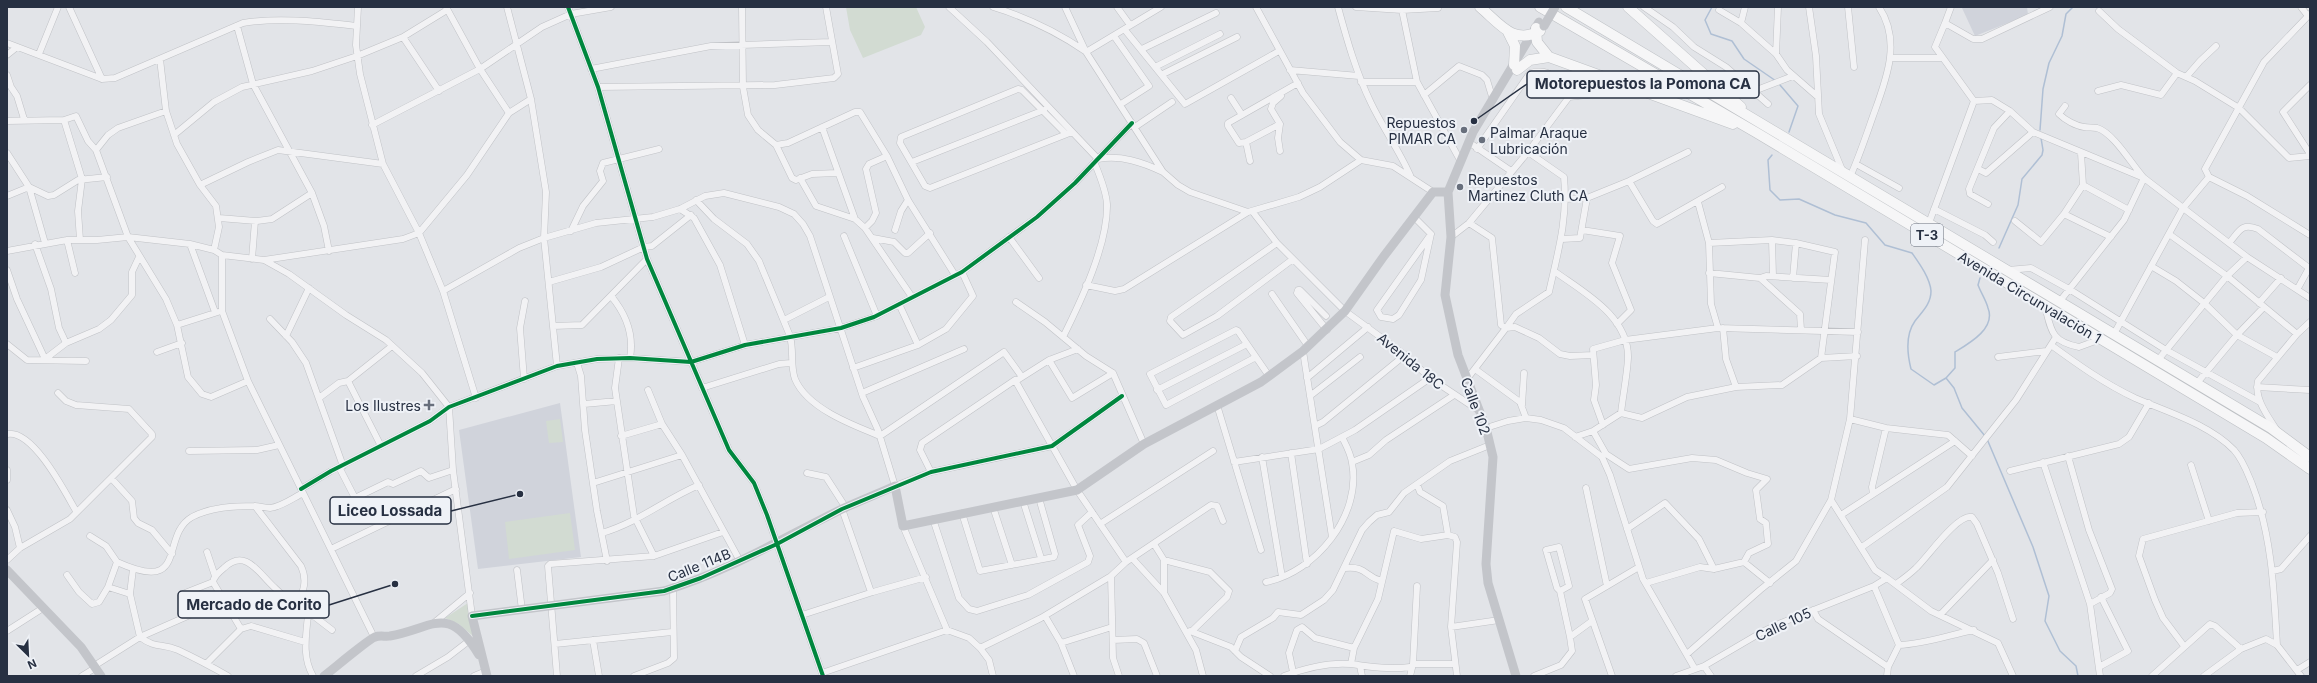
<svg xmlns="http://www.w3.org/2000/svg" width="2317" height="683" font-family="Inter,sans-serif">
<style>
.built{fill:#d0d3db}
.green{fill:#d2dbd2}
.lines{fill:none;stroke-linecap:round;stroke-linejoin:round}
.stream{stroke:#afbfd4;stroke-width:1.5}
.street-casing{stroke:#c0c2c6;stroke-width:7}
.primary-casing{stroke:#bec1c5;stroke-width:11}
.street{stroke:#f2f2f4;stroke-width:6}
.secondary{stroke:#c3c5ca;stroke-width:9}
.primary{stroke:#f6f6f7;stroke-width:10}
.secondary-bridge{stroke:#c3c5ca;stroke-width:9}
.cycleway-casing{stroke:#eff2f7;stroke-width:6}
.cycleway{stroke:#00873e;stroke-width:4}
.poi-dot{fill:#686f7c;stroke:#eff2f7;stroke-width:1.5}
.labels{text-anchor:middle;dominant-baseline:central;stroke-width:4;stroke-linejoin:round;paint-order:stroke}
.shield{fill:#eff2f7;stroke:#636a78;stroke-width:1}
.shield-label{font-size:13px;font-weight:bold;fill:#273042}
.poi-label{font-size:14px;fill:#273042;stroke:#eff2f7;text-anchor:end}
.street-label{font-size:14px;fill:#273042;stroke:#eff2f7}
.leader{fill:none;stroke:#273042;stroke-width:1.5}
.callout-dot{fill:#273042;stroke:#eff2f7;stroke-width:1.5}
.callout{fill:#eff2f7;stroke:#273042;stroke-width:1.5}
.callout-label{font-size:15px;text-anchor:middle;font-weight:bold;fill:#273042}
</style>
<rect width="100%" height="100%" fill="#e2e4e8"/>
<path class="built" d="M1965 7H2027L2028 15 1975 36 1962 8Z
M560 403 581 557 478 569 459 430Z"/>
<path class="green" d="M846 7H916L925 27 921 35 863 58 850 30Z
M560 419 563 442 549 443 546 421Z
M570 513 575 550 509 559 505 522Z
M468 603 474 637 459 624 445 618Z"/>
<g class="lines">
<path class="stream" d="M1712 7 1705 20 1711 34 1732 41 1744 59 1776 81
M1780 85 1798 106 1789 132
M2040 130 2043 89 2049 63 2062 36 2066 14 2073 7
M1772 155 1768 160 1770 190 1780 200 1799 199 1835 215 1866 223 1885 245 1912 253C1919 263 1930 278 1931 291 1931 304 1922 312 1915 321 1905 335 1907 353 1911 369L1934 385 1946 378 1954 388 1962 408 1985 436
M1999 248 2018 205 2022 179 2042 155 2043 150 2041 138
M1946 378 1955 368V352C1970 343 1996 328 1988 308 1986 300 1981 293 1978 285L1980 278
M1987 439 2033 547 2049 596 2045 621 2060 651 2076 666 2078 676"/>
<defs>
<path id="street" d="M69 7 102 79
M358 7 356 45 360 74 383 164 419 233 443 291 476 398
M446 7 480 69 509 113
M507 7 531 99 546 192 544 238 557 366
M568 7 598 87 647 259 729 450 754 483 767 515 823 676
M742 7 743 87 748 115 758 130 776 145 792 178 796 180 812 174 837 173
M949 7 987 42 1098 159C1121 155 1142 162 1163 172
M993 7C1026 17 1057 32 1085 51
M1065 7 1086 52 1163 172 1178 185 1190 192 1248 212 1299 197 1320 187 1361 160
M1117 7 1130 25
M1256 7 1303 93 1340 142 1361 160 1393 166 1433 192
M1338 7C1347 40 1356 72 1371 103 1383 128 1399 150 1410 175
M1356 7 1402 10 1417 82 1460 160
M1644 7 1673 27 1694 47 1726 67 1768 104
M1778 7 1776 54 1787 70 1818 97
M1809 7 1816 56 1819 114 1843 172
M1848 7 1854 67
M2301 7 2308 16
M1402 10 1438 8
M1719 10 1741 23 1776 54
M2099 11 2118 29 2177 73 2195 81 2239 108 2289 158 2310 156
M1741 23 1745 7
M1945 23 1951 7
M237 26 253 84 312 193 324 226 329 251
M1125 30 1185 104 1279 51
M1114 36 1149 86 1121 104
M403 37 439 91
M7 43 102 79 115 78 243 23C280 17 320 22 357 26
M1142 49 1216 13
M1086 52 1161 7
M39 54 58 7
M7 55 17 47
M1891 58H1943L1974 101 1992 100 2010 111 2033 132 2144 178 2247 257 2310 298
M1943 58 1935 47 1945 23 1973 39H1982L2050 7
M160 59 166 111 177 144 200 185 216 206 219 227 214 250
M1157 66 1220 34
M591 69 711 46 831 42
M1290 70 1359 76
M1163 74 1237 37
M7 75 11 87 17 96 24 119
M2187 76 2200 61 2216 46
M1361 82H1417
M2310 85 2283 112 2310 154
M598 87 775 85 834 78 838 74 826 7
M1754 91 1793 76
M2098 91 2121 85 2161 95 2177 73
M1424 95 1459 66 1482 75 1487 80 1493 100
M1231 98 1242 115
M166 111 118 128 108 135 96 150 128 237 166 299 177 325 188 377 202 394 211 397 248 381
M64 120 82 179 78 211 80 240
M7 121 64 120 76 116 88 141 96 150
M372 125 480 69 542 27 571 14 611 7
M822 127 855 219
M1135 127 1172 102
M1066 134 1022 90 1018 89 901 137 900 143 925 186 930 188 1072 132
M174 135 214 102 242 87 312 71 357 56 403 37 447 10
M1246 142 1239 143 1228 126V123L1298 83
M1470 143 1511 171
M776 145 788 143 855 112H860L887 156 908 200 955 275
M1477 149 1530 73C1551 67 1559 81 1569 97
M1280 151 1278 138 1280 124 1271 109 1273 103 1281 96
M7 153 29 187 48 196 54 195 78 180 107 177
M1250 161 1246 142 1280 124
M912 162 1044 110
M1856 164 1899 188
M1978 169 1986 173 2033 132
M1850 177C1859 157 1866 136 1873 116 1886 80 1902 42 1879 7
M2209 177 2247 196 2310 235
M800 178 816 206 855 219 865 228 912 297
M1629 181 1653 221 1657 224 1722 187
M200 185 248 162 278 150 383 164
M2083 185 2129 210
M7 196 29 187 45 243
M1565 199 1587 198 1629 181 1688 152
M696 200 714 219 747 244 759 261 790 336C794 351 790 365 795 379 807 408 852 425 880 436L1004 352 1022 377
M1698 202 1709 243 1711 304 1718 328
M1988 204 1970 194 1969 189 1994 128 2010 111
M680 209 694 218 720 265 745 345
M1934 209 1985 235 1993 242
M1252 211 1277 243 1345 311 1405 355 1430 378 1478 410
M2064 214 2111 237
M1414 217 1431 234
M219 218 257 221 272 219 312 193
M2015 221 2041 242 2064 214 2083 185 2081 153
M1929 223 1974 101
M865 228 872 221 876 213 866 169 869 164 887 156
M895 230 901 211 908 200
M1582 230 1620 236 1612 263 1631 310 1617 324
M571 231 583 206 603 181 600 171 603 163 659 149
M1431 234 1421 280 1399 315 1393 319 1381 317 1377 310Z
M2169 234 2227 276 2297 334
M844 236 877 316
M1009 237 1039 278
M1451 237 1469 223 1528 152 1569 97 1605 93
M873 238 894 242 905 253H908L930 233
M1562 239 1580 238 1587 198
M67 240 75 273
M1772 240 1773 276
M1277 243 1171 317 1170 321 1183 335 1217 316 1293 259
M1709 243 1772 240 1796 243 1835 252 1821 358
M2229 243C2239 232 2241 222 2258 229L2309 268 2298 288
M35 244 51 289 59 328 66 343
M190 244 215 312
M7 251 67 240H97L128 237 190 244 214 250 222 255 264 260 403 239 419 233 467 175 509 113 531 99
M222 255V311L248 381 374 637
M252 259 255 221
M264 260 289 274 346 315 386 340 422 373 449 407 453 470 472 616
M2151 266 2176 281 2204 303 2237 335 2277 357
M7 270 17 299 45 359 66 343 99 329 111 320 132 295V272L139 257
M2008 270 2031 268 2069 289 2166 350 2260 402
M1554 271C1583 292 1629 316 1628 358 1627 376 1623 395 1621 413L1593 431 1575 437
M1709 273 1760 278 1800 314 1801 330
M1760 278 1766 276 1831 280
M1793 278 1796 243
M549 282 601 267 644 247 652 246 691 215
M1086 285 1115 291 1124 289 1248 212
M443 291 519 248 544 238 596 223 653 217 680 209 705 196 724 193 779 207 794 214 803 224 810 236 863 397 878 430 895 486 931 472 1052 446 1122 396
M1272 294 1308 346
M611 296C626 314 634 335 630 358
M2060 301 2124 220 2144 178C2132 165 2114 133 2097 128 2093 127 2088 128 2084 127 2076 126 2065 120 2059 114L2065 106
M1016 302 1045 322 1086 356 1113 373 1144 444
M2259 303 2281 278
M899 304 918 345
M2045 306C2051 330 2051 342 2079 347L2101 339
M1326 316 1300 290H1298L1297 293 1327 330
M270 319 292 342 306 363 343 466
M784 320 829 297
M177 325 218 312
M553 326 582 325 647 259
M1506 328 1516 314 1549 292C1558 252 1568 218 1564 177L1528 152
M1506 328 1515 327 1539 338 1560 354 1570 356 1593 355
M1723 328 1726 359 1736 387
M2114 334 2183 208 2209 177 2205 169 2264 62 2310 14
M286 336 309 288
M1063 337C1081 301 1108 244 1107 204 1106 191 1100 176 1095 164
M7 344 27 360 86 361
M2051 345C2077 364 2105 384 2135 398 2167 412 2209 424 2234 450 2243 460 2247 472 2252 484 2272 536 2274 590 2277 645
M1303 351 1332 537
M157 352 182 343
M1256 357 1166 405 1150 374 1236 330 1238 331 1269 376
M1998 357 2046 351
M619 358 615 388 634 516 654 556
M1049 360 1072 398 1113 373
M2158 360 2227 276 2247 257
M577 363 581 376 585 430 597 511 607 561
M853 368 918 345 946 329 973 296 962 272
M1475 369 1520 402 1526 418
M1307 378 1368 327
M524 379 520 328 525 301
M1019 379 1049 360 1078 349
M1467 379 1506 328 1501 325 1492 238 1469 223
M348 381 381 446
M2197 383 2237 335 2264 307
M2257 387 2310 390
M702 388 779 364 791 363
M648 390 662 424 682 455 740 561
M1157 390 1247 344
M862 393 964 349
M1310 396 1360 357
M319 398 339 383 348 381 392 346
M584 404 617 401
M1217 405 1261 550
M1522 405 1524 373
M1621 413 1642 418 1687 397 1736 387 1782 385 1821 358 1857 356
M1850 419 1886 428 1948 435 1972 456
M1603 425 1594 400 1596 385 1593 349 1625 340 1718 328 1858 332
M1315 426 1323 422 1405 355
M1486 428 1508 421 1526 418 1541 420 1564 428 1602 457 1610 475 1643 579 1695 669
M2276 429C2267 415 2254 398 2258 381L2297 334 2310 322
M1593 431 1606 454 1629 469 1692 458 1716 460 1747 473 1767 479 1756 490 1760 519 1766 523 1768 544 1749 553 1744 562 1714 569 1700 567 1646 583
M7 434C33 429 65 492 76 511
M621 436 662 424
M189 451 257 450 279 445
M1291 453 1307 564
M2068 456 2089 530 2112 589 2110 593 2090 604
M1262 457 1282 577
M1234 462 1319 449 1355 430 1430 378
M1352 462 1369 455 1386 440 1454 395
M2043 462 2090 604 2100 676
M2191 465 2209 521
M339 467 355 498 388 482 393 484 421 471 429 478 453 470
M7 470V480
M2010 471 2119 444 2129 437 2149 403
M931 472 920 450 922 443 1015 380 1077 490 1126 562
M807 473 826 477 846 508
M112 479 132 501 134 518 138 523 152 530 172 554
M593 483 682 455
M1417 484 1420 492 1443 506 1448 535 1455 537 1457 542 1451 627 1457 676
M1586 488 1607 586 1585 599 1612 676
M301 489 331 471 430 421 449 407 557 366 597 359 630 358 691 362 745 345 841 328 874 317 962 272 1037 217 1075 183 1132 123
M1873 494 1872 487 1886 428
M1831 500 1875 570 1887 578
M1023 501 1041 558
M255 506 301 566C308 581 303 592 297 606
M993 507 1012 565
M842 509 871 592
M7 510 15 527 20 548
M962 513 980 571 1054 557 1055 554 1039 498
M1841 515 1955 441
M933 519 959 598 969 609 977 611 1028 595 1088 562 1090 556 1078 525 1092 512
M1100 524 1213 451
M903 526 947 630
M1627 529 1665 503 1699 539 1714 569
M602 533C639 522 664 500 699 485
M1154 544 1164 560 1210 572 1229 591 1227 597 1192 631
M1862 547 1947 487 2016 400 2056 337
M331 549 456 489
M207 552 215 576
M1132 558 1164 593 1196 650 1203 676
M7 560 20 548 70 519 152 437V434L129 409 76 405 66 401 58 393
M117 562C190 595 159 536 192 517 211 507 234 506 255 506 259 506 265 508 270 508 281 507 293 498 303 493
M1744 562 1770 583
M1345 568C1368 566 1364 577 1382 581
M133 569 130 594 140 637C156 649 161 643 178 650 195 658 212 667 228 676
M517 570 522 610
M2273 571 2281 569 2310 536
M67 575 79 592 92 604 99 602 108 587 117 562 106 546 90 536
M1111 576 1113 658 1119 676
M213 582 241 629
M1266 582C1316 572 1362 515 1352 463 1351 454 1346 445 1342 437
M1896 584C1903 579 1910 574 1916 568 1927 558 1957 514 1972 517L1977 524 1998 573 2013 619
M1607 586 1639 567
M1874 586 1899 645C1925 644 1949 635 1974 630
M108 587 130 594
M1560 591 1569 586 1559 547 1546 550 1557 588 1560 591 1570 637
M185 593 213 582C214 576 219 572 224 568 246 547 259 574 275 588 285 598 297 606 308 615L315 617 332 630
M1164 593V560
M1813 610 1818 619 1888 667
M308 615C306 636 302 657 313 676
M802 615 873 592 926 577
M1940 615 1993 560
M1045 616 1061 643 1074 676
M435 622 470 593
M1451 627 1499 620
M7 631 43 608
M1190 631 1231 647 1241 657 1270 676
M593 640 599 676
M1113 640 1137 639 1144 643 1157 676
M1061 643 1112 627
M555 644 672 632
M2184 646 2163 618 2155 600 2139 556 2143 539 2237 513 2263 512
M980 648 1041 618 1111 576 1126 562 1211 505 1217 506 1223 521
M1354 648 1378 599 1394 531 1421 539 1448 535
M1235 651 1241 637 1273 618 1278 612 1301 615 1324 600 1333 590 1362 530 1369 522 1377 515 1389 512 1404 493 1450 461 1490 445
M1687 654 1760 590 1796 561 1831 500 1850 419 1865 240
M206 664 241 629 251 626 305 642
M1413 664H1455
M94 666 140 637 224 600
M1360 666 1362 676
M1704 666 1711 676
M2099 667 2128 651 2101 597
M2297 670 2310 662
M1293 672 1289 653 1297 630 1302 627 1315 638 1354 648 1351 664
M822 673 947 630 969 638 980 648 989 660 993 676
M82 676 95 668
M416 676 448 657 470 640
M474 676 486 671
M557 676 548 566 550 564 654 556 723 532
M634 676 668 663 674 658 673 588
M1284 676C1305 668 1328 662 1351 664 1370 667 1391 670 1410 667
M1410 676 1413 664 1417 586
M1534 676 1561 665 1572 651 1570 637 1592 621
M1676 676 1704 666 1762 632 1781 623 1874 586 1887 578 1931 611 1998 643 2013 676
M1887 676 1888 667 1899 645
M2152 676 2210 624 2215 626 2241 649
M2204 676 2241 649 2266 639 2277 645 2301 676"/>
<path id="primary" d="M1480 7C1500 24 1513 45 1540 31
M1540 7 1757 133 2266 438 2310 469
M1566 7 2271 428 2310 457
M1628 7 1741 107
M1536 28 1537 42 1549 57
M1508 32 1515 46 1514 65
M1517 70 1530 60 1549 57 1733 124"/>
</defs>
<use href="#street" class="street-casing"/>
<use href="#primary" class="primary-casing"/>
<use href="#street" class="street"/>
<path class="secondary" d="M7 570 81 647 101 676
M324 676C332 670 370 638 375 637 380 635 386 637 390 636 434 628 448 603 479 655
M487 676 472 616 664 591C727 572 783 538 842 509 859 501 877 494 895 486L903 526 1077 490 1144 444 1261 382 1303 351 1345 311 1384 256 1433 192H1448
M1516 676 1488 583 1486 564 1493 457 1486 428 1458 355 1445 295 1451 237 1448 192 1473 132 1539 22"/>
<use href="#primary" class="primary"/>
<path class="secondary-bridge" d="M1544 26 1555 7"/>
<defs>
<path id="cycleway" d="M568 7 598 87 647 259 729 450 754 483 767 515 823 676
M301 489 331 471 430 421 449 407 557 366 597 359 630 358 691 362 745 345 841 328 874 317 962 272 1037 217 1075 183 1132 123
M472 616 664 591 701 578 777 544 842 509 931 472 1052 446 1122 396"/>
</defs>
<use href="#cycleway" class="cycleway-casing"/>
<use href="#cycleway" class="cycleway"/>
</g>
<g class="poi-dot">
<circle cx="1464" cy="130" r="4"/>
<circle cx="1482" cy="140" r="4"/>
<circle cx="1460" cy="187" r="4"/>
<path d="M427 399h4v4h4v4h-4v4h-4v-4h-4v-4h4z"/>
</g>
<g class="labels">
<rect class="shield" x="1911" y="224" width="32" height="22" rx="3"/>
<g class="shield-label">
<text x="1927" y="235">T-3</text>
</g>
<g class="poi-label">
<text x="1456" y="122">Repuestos<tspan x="1456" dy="16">PIMAR CA</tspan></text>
<text x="1490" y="132" text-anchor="start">Palmar Araque<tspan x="1490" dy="16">Lubricación</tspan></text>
<text x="1468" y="179" text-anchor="start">Repuestos<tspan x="1468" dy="16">Martinez Cluth CA</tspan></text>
<text x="421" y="405">Los Ilustres</text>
</g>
<g class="street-label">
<text transform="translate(2030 297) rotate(31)">Avenida Circunvalación 1</text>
<text transform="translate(1411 361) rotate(39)">Avenida 18C</text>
<text transform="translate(1476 406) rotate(70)">Calle 102</text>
<text transform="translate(699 565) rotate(-22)">Calle 114B</text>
<text transform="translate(1783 624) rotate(-25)">Calle 105</text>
</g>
</g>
<path class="leader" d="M1474 121L1527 84M520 494L451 511M395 584L329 605"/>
<g class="callout-dot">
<circle cx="1474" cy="121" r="4"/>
<circle cx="520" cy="494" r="4"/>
<circle cx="395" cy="584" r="4"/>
</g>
<g class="callout">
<rect x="1527" y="71" width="232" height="27" rx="4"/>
<rect x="330" y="497" width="121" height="27" rx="4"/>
<rect x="178" y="591" width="151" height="27" rx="4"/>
</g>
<g class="callout-label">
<text x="1643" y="89">Motorepuestos la Pomona CA</text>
<text x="390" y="516">Liceo Lossada</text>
<text x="254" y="610">Mercado de Corito</text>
</g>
<rect width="2317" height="683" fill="none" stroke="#273042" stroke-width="16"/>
<g transform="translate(28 655) rotate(156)" stroke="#eff2f7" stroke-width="3" paint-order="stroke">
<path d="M0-3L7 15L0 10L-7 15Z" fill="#273042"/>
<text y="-6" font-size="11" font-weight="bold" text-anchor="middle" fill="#273042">N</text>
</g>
</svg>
